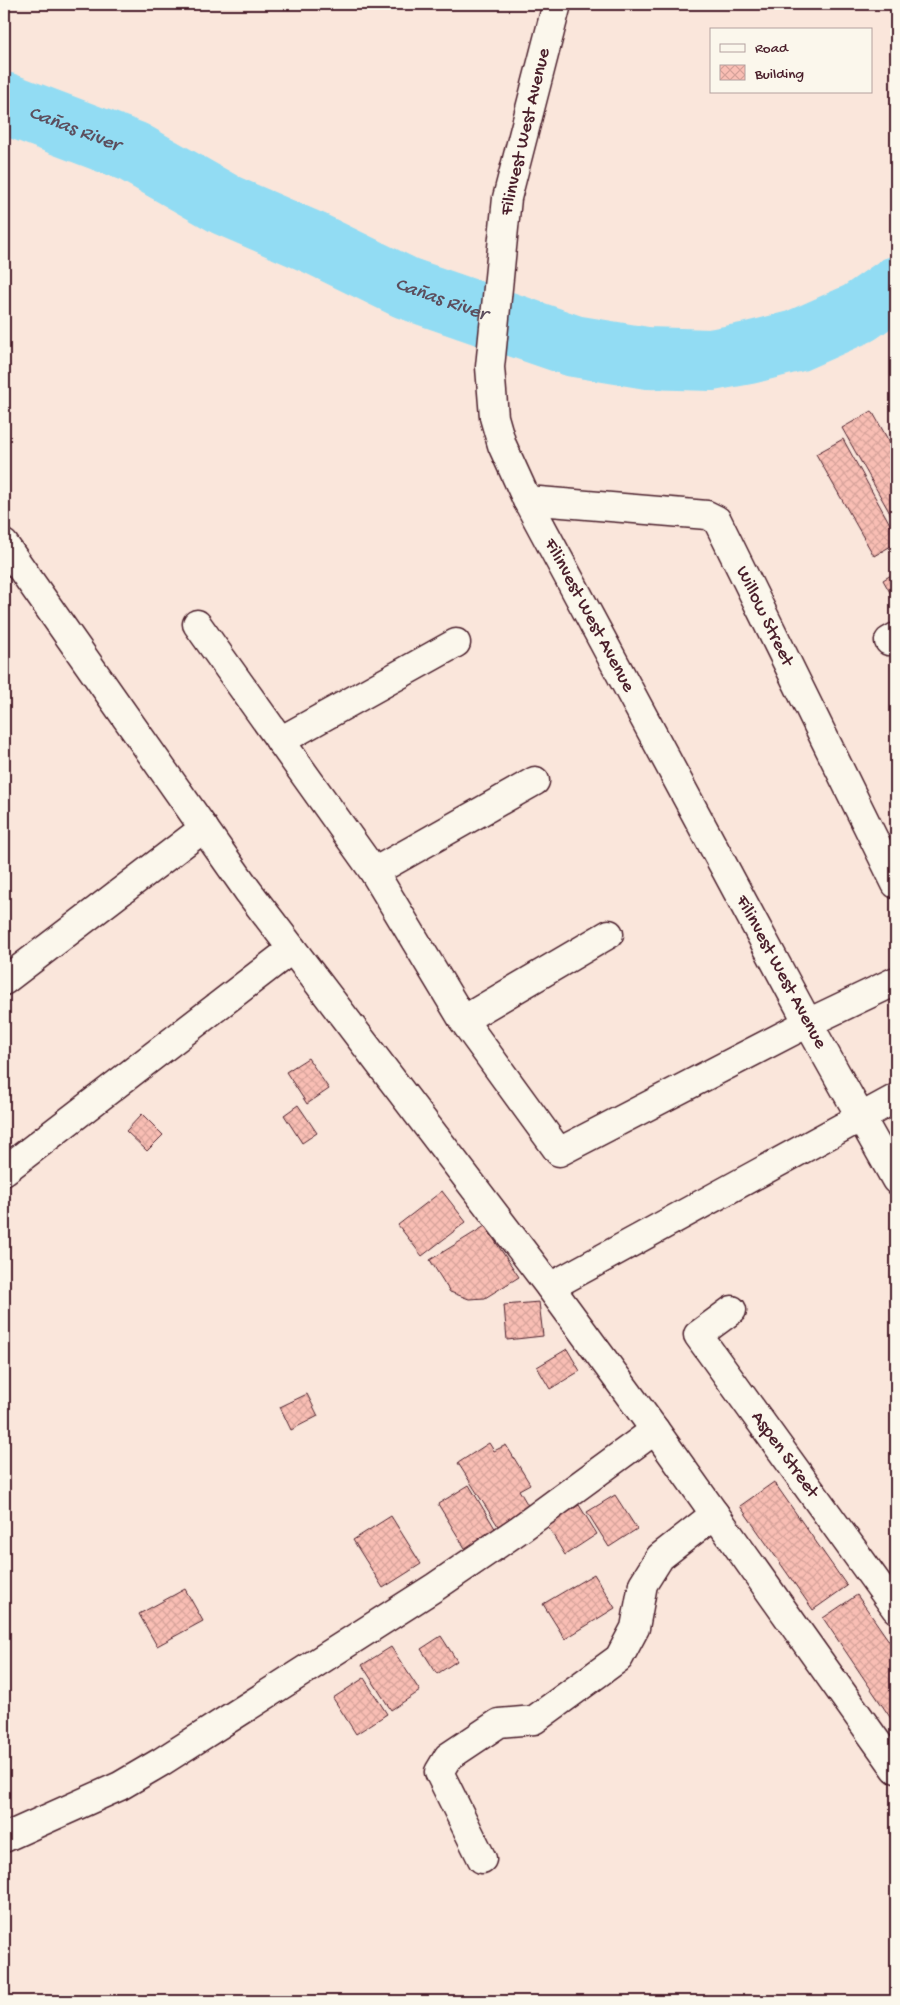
<svg xmlns="http://www.w3.org/2000/svg" width="900" height="2005" font-family="'Gochi Hand',sans-serif">
<style>
.lines{fill:none;stroke-linecap:round;stroke-linejoin:round}
.river{stroke:#92dcf3;stroke-width:62}
.building{fill:url(#building-cross-hatch);stroke:#4a1f2b}
.minor-casing{stroke:#4a1f2b;stroke-width:31}
.minor{stroke:#fbf7ec;stroke-width:28}
.labels{text-anchor:middle;dominant-baseline:central;stroke-width:4;stroke-linejoin:round;paint-order:stroke}
.street-label{font-size:19px;fill:#4a1f2b;stroke:#fbf7ec}
.water-label{font-size:20px;font-style:italic;fill:#5c4e5d;stroke:#fbf7ec}
</style>
<defs>
<pattern id="building-cross-hatch" width="8" height="8" patternUnits="userSpaceOnUse" patternTransform="scale(1.25)"><rect width="8" height="8" fill="#f9beb4"/><path d="M0 0l8 8M0 8l8-8" fill="none" stroke="#d7a39b"/></pattern>
</defs>
<rect width="100%" height="100%" fill="#fae6db"/>
<filter id="ink" filterUnits="userSpaceOnUse"><feTurbulence type="fractalNoise" baseFrequency=".02" numOctaves="2"/><feDisplacementMap in="SourceGraphic" scale="10" xChannelSelector="R" yChannelSelector="G"/><feConvolveMatrix kernelMatrix="1 2 1 2 8 2 1 2 1" color-interpolation-filters="sRGB"/></filter>
<g filter="url(#ink)">
<g class="lines">
<path class="river" id="s1" d="M4 103 133 152 226 205 314 243 406 288 574 346 647 358 711 360 749 353 796 341 859 313 896 287"/>
</g>
<path class="building" d="M872 411 896 454V524L842 428Z
M843 439 896 535V543L874 556 816 454Z
M896 572V603L883 580Z
M308 1058 329 1089 307 1104 286 1072Z
M298 1105 317 1133 302 1143 284 1115Z
M142 1114 163 1135 147 1151 126 1131Z
M442 1191 466 1222 422 1256 398 1225Z
M485 1226 519 1277 485 1298 469 1299 450 1292 430 1260Z
M539 1302 543 1336 507 1340 504 1305Z
M567 1349 580 1371 550 1389 537 1367Z
M307 1394 318 1416 291 1430 280 1407Z
M489 1443 494 1451 506 1445 530 1484 519 1490 530 1509 500 1529 458 1463Z
M774 1482 847 1586 813 1610 740 1506Z
M469 1485 499 1535 468 1553 438 1504Z
M615 1495 637 1529 609 1547 587 1512Z
M579 1505 597 1534 565 1555 547 1525Z
M391 1516 421 1564 383 1588 353 1540Z
M594 1574 615 1608 565 1639 543 1604Z
M185 1589 203 1621 157 1646 139 1614Z
M857 1595 896 1651V1726L823 1618Z
M441 1636 457 1661 437 1674 421 1649Z
M391 1647 420 1691 391 1710 362 1665Z
M364 1678 387 1714 356 1734 333 1698Z"/>
<g class="lines">
<defs>
<g id="minor">
<path id="s2" d="M557 4 507 198 490 367 494 417 502 445 527 500 808 1023 896 1180"/>
<path id="s3" d="M527 500 707 515 717 520 896 884"/>
<path d="M4 544 248 891 550 1287 896 1098"/>
<path d="M197 624 374 872 463 1020 559 1152 808 1023 896 981"/>
<path d="M889 641 896 637"/>
<path d="M280 741 456 643"/>
<path d="M374 872 535 781"/>
<path d="M4 981 204 828"/>
<path d="M463 1020 609 934"/>
<path d="M4 1171 292 949"/>
<path d="M550 1287 655 1430 896 1769"/>
<path id="s4" d="M732 1310 698 1335 896 1609"/>
<path d="M4 1838 120 1786 161 1762 435 1587 520 1529 655 1430"/>
<path d="M482 1859 439 1772 448 1757 499 1723 534 1720 619 1658 635 1628 643 1584 660 1557 715 1514"/>
</g>
</defs>
<use href="#minor" class="minor-casing"/>
<use href="#minor" class="minor"/>
</g>
</g>
<g class="labels">
<g class="street-label">
<text transform="translate(526 132) rotate(-77)">Filinvest West Avenue</text>
<text stroke="none"><textPath href="#s2" startOffset="641">Filinvest West Avenue</textPath></text>
<text stroke="none"><textPath href="#s3" startOffset="299">Willow Street</textPath></text>
<text stroke="none"><textPath href="#s2" startOffset="1046">Filinvest West Avenue</textPath></text>
<text stroke="none"><textPath href="#s4" startOffset="190">Aspen Street</textPath></text>
</g>
<g class="water-label">
<text stroke="none"><textPath href="#s1" startOffset="75">Cañas River</textPath></text>
<text stroke="none"><textPath href="#s1" startOffset="480">Cañas River</textPath></text>
</g>
</g>
<rect width="900" height="2005" fill="none" stroke="#fbf7ec" stroke-width="20"/>
<rect x="10" y="10" width="880" height="1985" fill="none" stroke="#4a1f2b" stroke-width="2" filter="url(#ink)"/>
<rect x="710" y="28" width="162" height="65" fill="#fbf7ec" stroke="#b4a19f"/>
<rect x="720" y="44" width="25" height="8" fill="#fbf7ec" stroke="#b4a19f"/>
<text x="755" y="52" font-size="15" fill="#4a1f2b">Road</text>
<rect x="720" y="65" width="25" height="15" fill="url(#building-cross-hatch)" stroke="#b4a19f"/>
<text x="755" y="78" font-size="15" fill="#4a1f2b">Building</text>
</svg>
